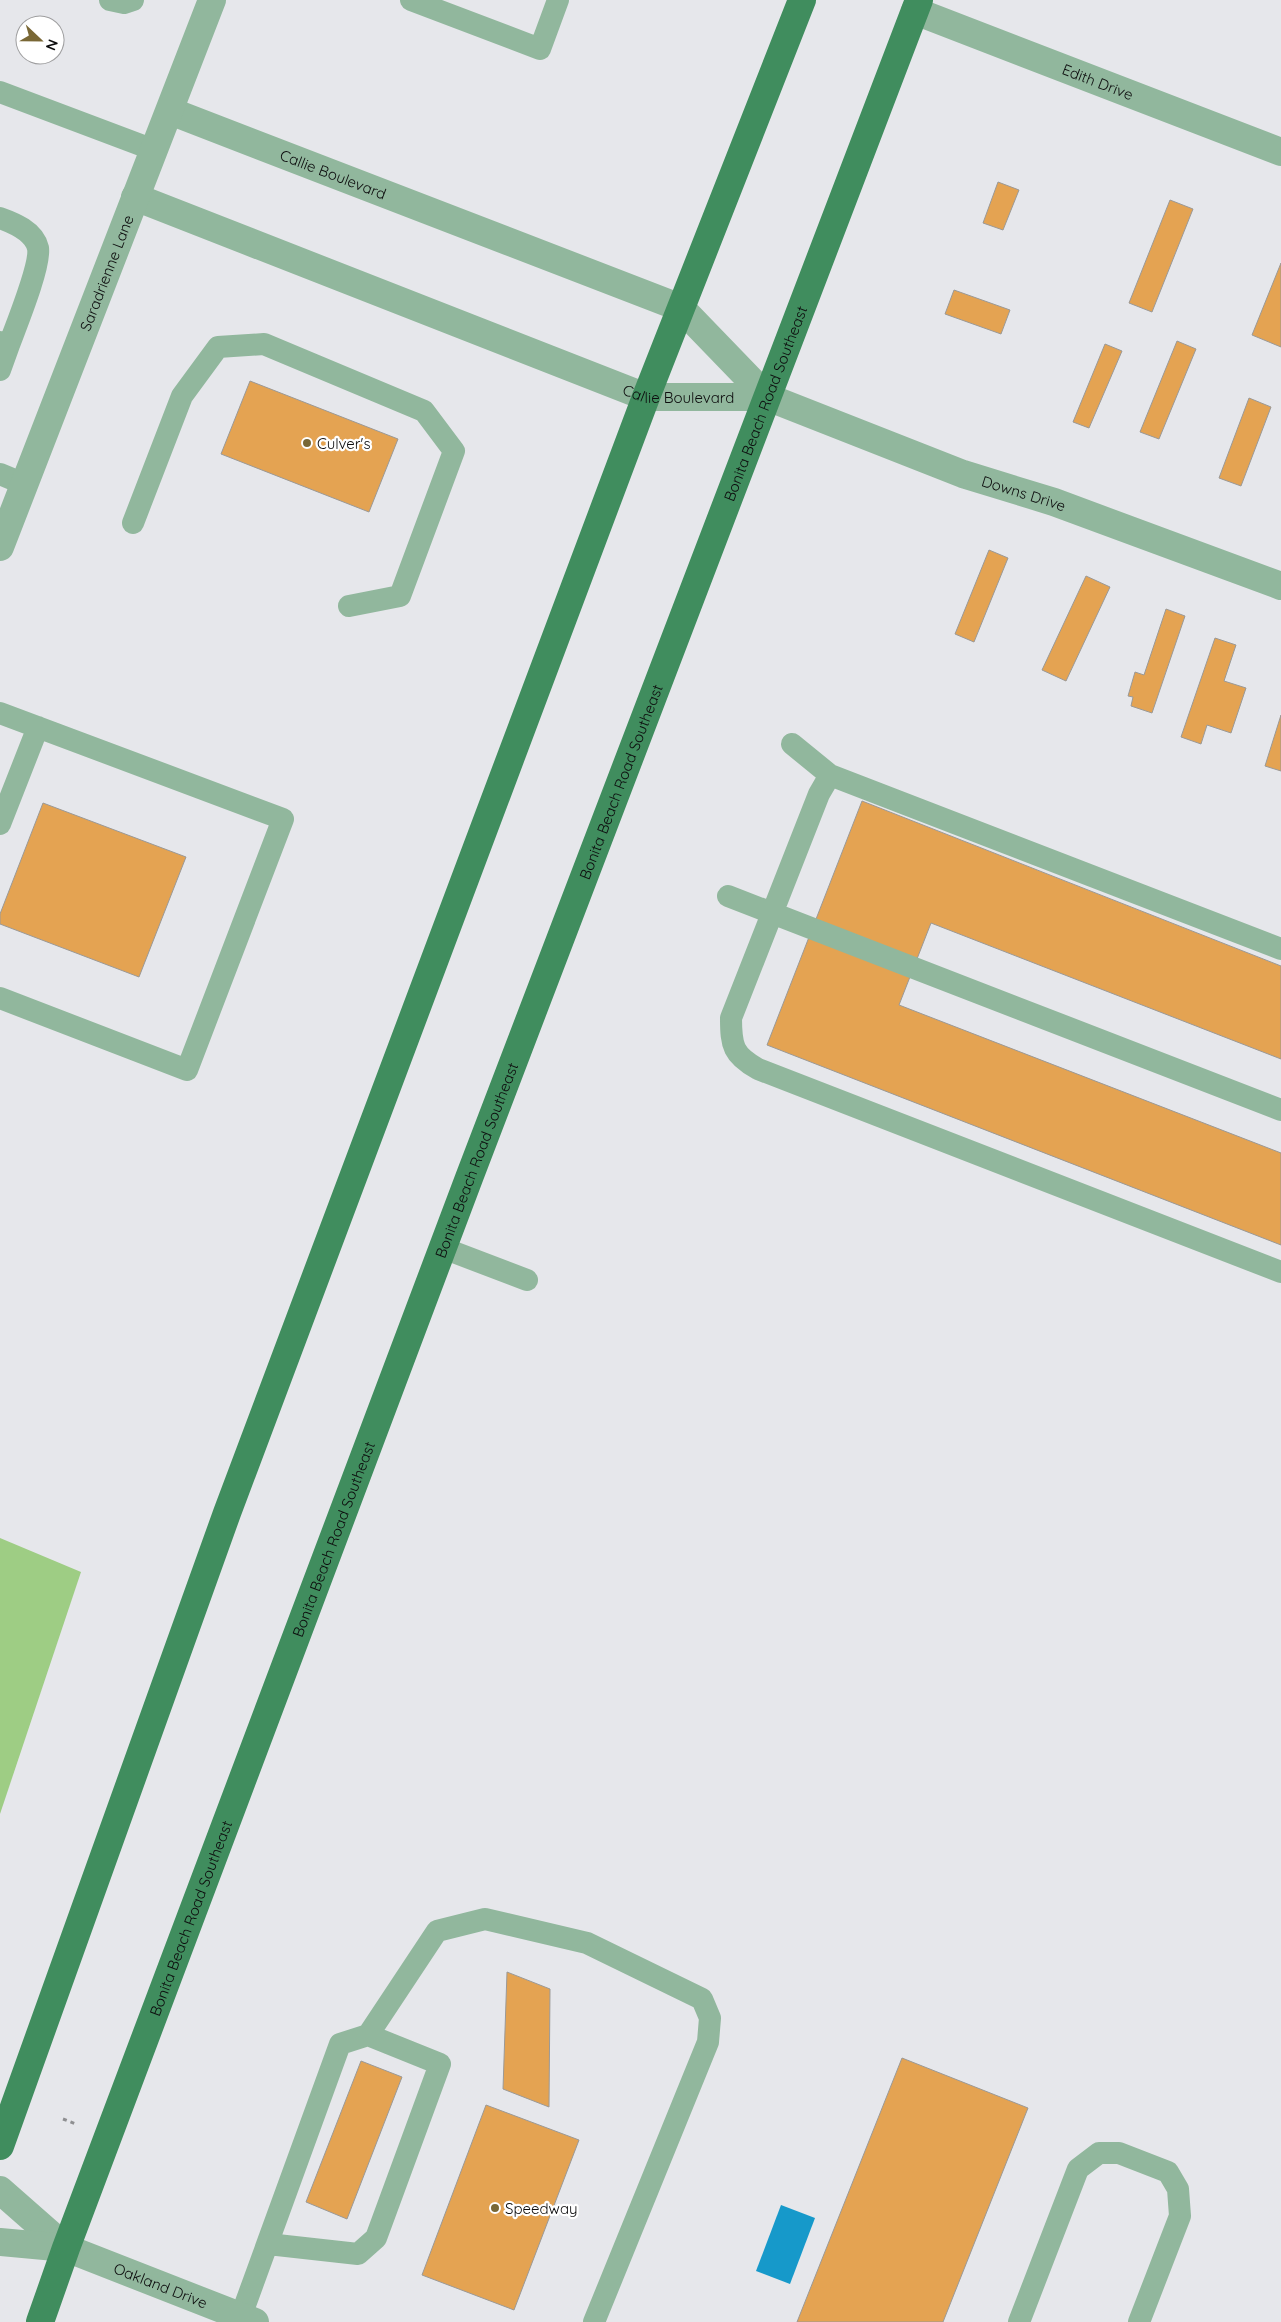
<svg xmlns="http://www.w3.org/2000/svg" width="1281" height="2322" font-family="Quicksand,sans-serif">
<style>
.green{fill:#9ecd84}
.water{fill:#1699ca}
.building{fill:#e4a352;stroke:#9b9996}
.lines{fill:none;stroke-linecap:round;stroke-linejoin:round}
.path{stroke:#8e8f91;stroke-width:3;stroke-dasharray:4 4;stroke-linecap:butt}
.service{stroke:#91b79d;stroke-width:22}
.minor{stroke:#91b79d;stroke-width:28}
.primary{stroke:#408d5e;stroke-width:28}
.poi-dot{fill:#796735;stroke:#fff;stroke-width:2}
.labels{text-anchor:middle;dominant-baseline:central;stroke-width:4.5;stroke-linejoin:round;paint-order:stroke}
.street-label{font-size:15px;fill:#0d0d0e;stroke:#fff}
.poi-label{font-size:15px;fill:#0d0d0e;stroke:#fff;text-anchor:start}
</style>
<rect width="100%" height="100%" fill="#e6e7eb"/>
<path class="green" d="M0 1538 81 1572 0 1814Z"/>
<path class="water" d="M781 2205 815 2218 790 2284 756 2271Z"/>
<path class="building" d="M998 182 1019 190 1003 230 983 223Z
M1170 200 1193 209 1152 312 1129 303Z
M1281 263V347L1252 335Z
M954 290 1010 310 1001 334 945 314Z
M1177 341 1196 349 1159 439 1140 432Z
M1105 344 1122 351 1089 428 1073 422Z
M250 381 398 439 369 512 221 454Z
M1249 398 1271 407 1241 486 1219 478Z
M989 550 1008 558 974 642 955 634Z
M1086 576 1110 587 1066 681 1042 670Z
M1166 609 1185 616 1152 713 1131 706 1133 697 1128 696 1135 672 1144 675Z
M1215 638 1236 645 1224 681 1246 688 1231 733 1207 725 1201 744 1181 737Z
M1281 715V771L1265 766Z
M862 801 1281 966V1059L931 923 899 1005 1281 1153V1245L767 1045Z
M43 803 186 857 139 977 0 924V914Z
M507 1972 550 1989 549 2107 503 2089Z
M902 2058 1028 2108 943 2322H797Z
M361 2061 402 2077 347 2219 306 2202Z
M486 2105 579 2140 514 2310 422 2275Z"/>
<g class="lines">
<path class="path" d="M63 2119 76 2124"/>
<path class="service" d="M110 0 124 3 133 0
M411 0 540 49 558 0
M0 92 154 150
M0 218C14 223 34 231 38 248 41 265 16 326 9 345
M0 342 9 345 0 370
M0 474 24 484
M133 523 182 396 218 347 264 344 424 411 454 451 400 596 349 606
M0 713 283 819 187 1070 0 998
M792 744 830 775
M0 824 38 727
M728 896 1281 1110
M1281 949 830 775 819 794 731 1018C731 1046 733 1055 758 1069L1281 1272
M443 1248 527 1280
M368 2035 437 1931 485 1919 587 1943 702 1999 710 2018 708 2042 594 2322
M241 2316 340 2044 368 2035 440 2064 376 2238 358 2254 268 2244
M1019 2322 1078 2169 1099 2153H1119L1168 2172 1178 2189 1180 2216 1139 2322"/>
<g class="minor">
<path id="s1" d="M915 11 1281 152"/>
<path id="s2" d="M170 111 681 308 767 397"/>
<path id="s3" d="M135 197 646 397H767L963 474 1054 502 1281 586"/>
<path id="s4" d="M0 547 212 0"/>
<path d="M0 2190 66 2248"/>
<path id="s5" d="M0 2242 66 2248 255 2322"/>
</g>
<g class="primary">
<path d="M0 2146 227 1513 646 397 802 0"/>
<path id="s6" d="M40 2322 66 2248 469 1178 919 0"/>
</g>
</g>
<g class="poi-dot">
<circle cx="307" cy="443" r="5"/>
<circle cx="495" cy="2208" r="5"/>
</g>
<g class="labels">
<g class="street-label">
<text stroke="none"><textPath href="#s1" startOffset="196">Edith Drive</textPath></text>
<text stroke="none"><textPath href="#s2" startOffset="175">Callie Boulevard</textPath></text>
<text stroke="none"><textPath href="#s4" startOffset="294">Saradrienne Lane</textPath></text>
<text stroke="none"><textPath href="#s3" startOffset="581">Callie Boulevard</textPath></text>
<text stroke="none"><textPath href="#s6" startOffset="2051">Bonita Beach Road Southeast</textPath></text>
<text stroke="none"><textPath href="#s3" startOffset="944">Downs Drive</textPath></text>
<text stroke="none"><textPath href="#s6" startOffset="1646">Bonita Beach Road Southeast</textPath></text>
<text stroke="none"><textPath href="#s6" startOffset="1241">Bonita Beach Road Southeast</textPath></text>
<text stroke="none"><textPath href="#s6" startOffset="836">Bonita Beach Road Southeast</textPath></text>
<text stroke="none"><textPath href="#s6" startOffset="431">Bonita Beach Road Southeast</textPath></text>
<text stroke="none"><textPath href="#s5" startOffset="168">Oakland Drive</textPath></text>
</g>
<g class="poi-label">
<text x="317" y="443">Culver's</text>
<text x="505" y="2208">Speedway</text>
</g>
</g>
<g transform="translate(40 40) rotate(112)"><circle r="24" fill="#ffffff" stroke="#9e9e9f"/>
<path d="M0-4L9 19L0 12L-9 19Z" fill="#796735"/>
<text y="-8" font-size="14" font-weight="bold" text-anchor="middle" fill="#0d0d0e">N</text>
</g>
</svg>
